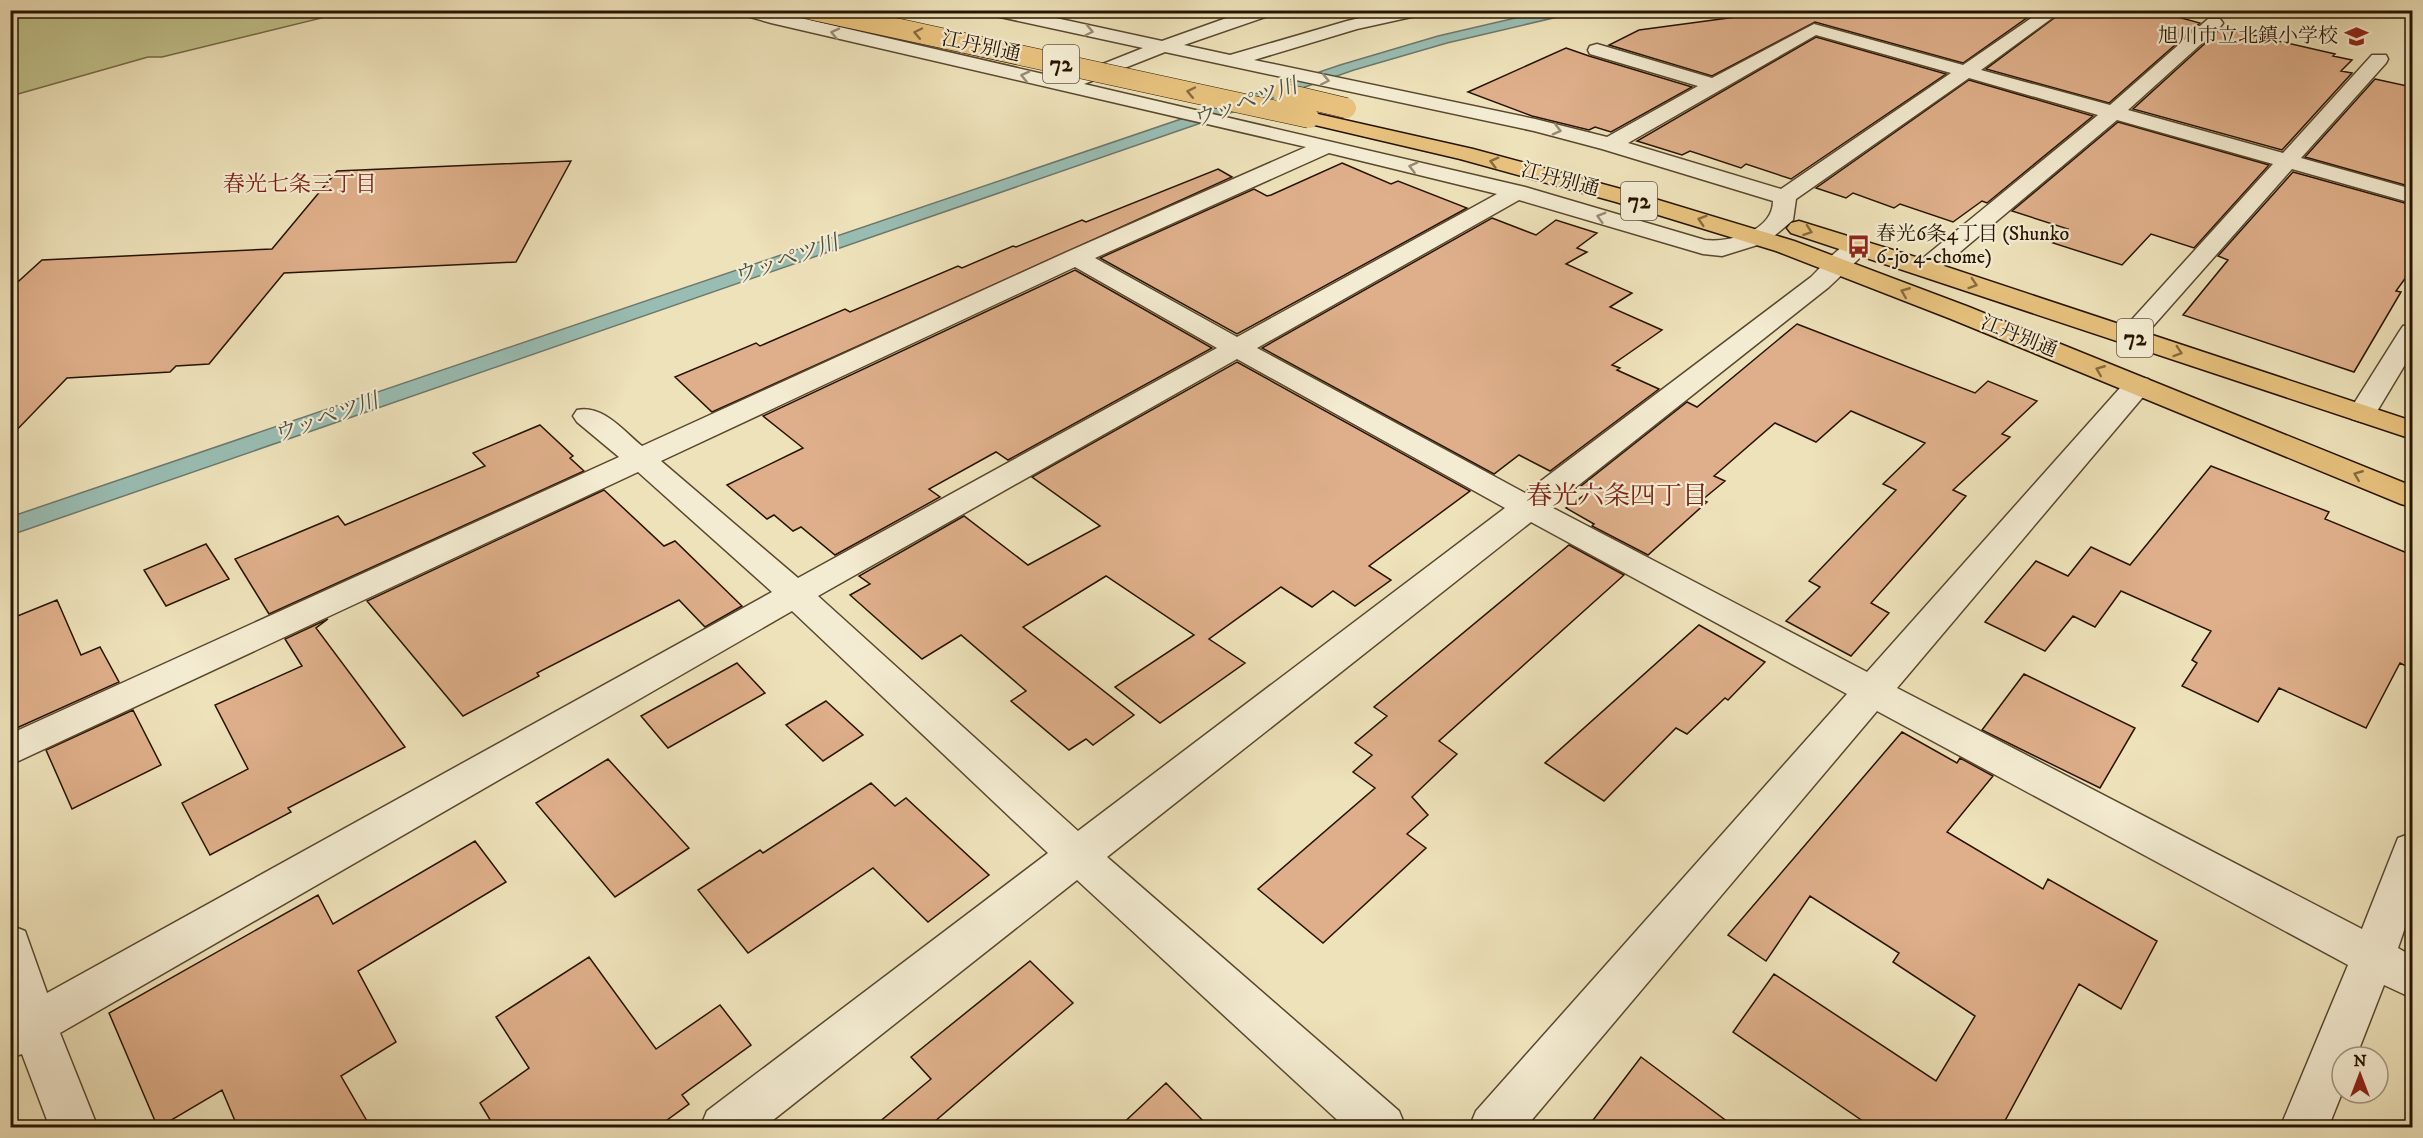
<svg xmlns="http://www.w3.org/2000/svg" width="2423" height="1138" font-family="'IM FELL DW Pica','Noto Serif JP',serif">
<style>
.green{fill:#c0c18b;stroke:#746a46;stroke-width:1.5}
.water{fill:#99bdb3;stroke:#6b796b;stroke-width:1.5}
.building{fill:#deaf8a;stroke:#271400;stroke-width:1.5}
.lines{fill:none;stroke-linecap:round;stroke-linejoin:round}
.minor-casing{stroke:#59482e;stroke-width:3}
.major-casing{stroke:#271400;stroke-width:3}
.minor{fill:#f4ecd2;fill-rule:evenodd}
.major{fill:#e7c17d;fill-rule:evenodd}
.major-bridge-casing{stroke:#271400;stroke-width:21;stroke-linecap:butt}
.major-bridge{stroke:#e7c17d;stroke-width:20}
.oneway{stroke:#988b74}
.oneway2{stroke:#876a3e}
.labels{text-anchor:middle;dominant-baseline:central;stroke-width:4.5;stroke-linejoin:round;paint-order:stroke}
.far-poi-label{font-size:20px;fill:#271400;stroke:#f4ecd2;text-anchor:end}
.far-street-label{font-size:20px;fill:#271400;stroke:#f4ecd2}
.shield{fill:#f4ecd2;stroke:#64553f;stroke-width:1.5}
.shield-label{font-size:22px;font-weight:bold;fill:#271400}
.far-water-label{font-size:22px;font-style:italic;fill:#4f4f3f;stroke:#f4ecd2}
.far-neighbourhood-label{font-size:22px;fill:#7a1f14;stroke:#f4ecd2}
.neighbourhood-label{font-size:26px;fill:#7a1f14;stroke:#f4ecd2}
</style>
<rect width="100%" height="100%" fill="#eee2ba"/>
<filter id="stains"><feTurbulence type="fractalNoise" baseFrequency=".00333" numOctaves="4"/><feColorMatrix values="0 0 0 0 .2 0 0 0 0 .09 0 0 0 0 .02 0 0 0 .5 -.17"/></filter>
<radialGradient id="worn" r=".72"><stop offset=".6" stop-color="#630" stop-opacity="0"/><stop offset="1" stop-color="#630" stop-opacity=".3"/></radialGradient>
<path class="green" d="M11 10H350V11L162 57H148L11 96Z"/>
<path class="water" d="M1545 11H1583L1447 43 1354 70 11 535 10 517 1340 65 1438 36Z"/>
<path class="building" d="M1749 10H2038L1963 63 1815 22 1712 76 1609 45 1639 30 1736 17Z
M2065 10H2152L2200 23 2109 103 1986 69Z
M2222 28 2335 54 2333 56 2352 60 2341 71 2352 73 2282 150 2133 109Z
M1816 37 1946 74 1791 179 1746 164 1741 168 1690 151 1682 155 1637 141Z
M1566 48 1589 56 1692 87 1611 132 1595 127 1589 130 1532 116 1468 92Z
M2375 79 2412 87V187L2305 157Z
M1969 80 2093 116 1987 203 1982 201 1953 222 1900 204 1894 208 1853 193 1846 198 1816 188Z
M2118 122 2269 165 2194 248 2151 234 2122 265 2053 243 2068 229 2012 211Z
M571 161 516 262 284 273 209 364 176 366 170 372 67 378 10 437V289L42 260 272 249 337 171Z
M1342 163 1391 184 1398 181 1467 208 1237 334 1100 258 1254 189 1267 196 1271 195Z
M1218 169 1232 177 712 412 675 377 756 343 760 346 845 309 850 312 958 266 962 268 1013 246 1016 247 1082 220 1086 222Z
M2293 172 2412 205V269L2396 291 2401 292 2354 372 2183 315 2228 260 2218 256Z
M1492 218 1536 235 1556 220 1597 233 1577 248 1587 252 1566 264 1632 293 1610 307 1662 330 1612 365 1620 368 1617 370 1659 389 1550 471 1519 455 1494 474 1262 348Z
M1075 270 1212 348 1008 460 996 452 929 489 940 497 835 555 801 527 793 531 774 515 767 519 727 485 803 448 763 416Z
M1797 324 1975 393 1988 381 2037 401 2002 434 2010 437 1953 490 1966 496 1871 603 1889 613 1851 656 1786 621 1820 587 1809 581 1896 490 1883 484 1925 443 1851 411 1816 442 1775 423 1714 476 1725 481 1702 500 1707 502 1648 555 1592 526 1594 524 1566 508 1590 491 1581 486 1687 402 1697 407Z
M1237 362 1470 491 1369 566 1391 580 1355 606 1333 591 1312 607 1281 587 1209 639 1245 663 1160 723 1115 687 1194 635 1106 576 1023 627 1134 715 1093 745 1086 739 1069 750 1011 701 1026 691 961 635 922 659 850 595 870 584 859 576 964 516 1028 565 1100 526 1032 477Z
M540 425 573 456 570 458 584 471 269 614 235 559 338 516 345 525 485 466 473 453Z
M2211 466 2329 512 2325 519 2412 555V669L2400 663 2366 728 2279 688 2258 722 2182 686 2197 663 2192 660 2211 631 2121 591 2095 627 2073 616 2045 651 1985 622 2036 561 2068 576 2091 547 2130 565Z
M604 490 664 546 675 541 742 606 705 627 679 600 537 673 539 676 463 716 367 601Z
M206 544 229 579 166 606 144 570Z
M1569 545 1624 575 1439 741 1457 754 1412 797 1428 815 1407 834 1426 848 1323 943 1258 889 1375 788 1353 772 1372 755 1355 743 1387 716 1374 707Z
M57 600 81 655 100 647 119 682 10 731V619Z
M328 619 316 628 405 747 288 808 291 812 210 855 182 803 248 769 215 705 302 666 285 639Z
M1699 625 1765 662 1728 700 1725 698 1687 734 1676 728 1604 801 1545 763Z
M737 663 765 693 668 748 641 716Z
M2024 674 2135 728 2100 788 1982 730Z
M826 701 863 735 823 761 786 725Z
M133 710 161 765 72 809 46 750Z
M1902 732 1957 763 1960 758 1993 776 1947 832 2043 889 2048 879 2157 941 2121 1009 2079 984 2001 1128H1873L1733 1032 1774 974 1936 1081 1975 1016 1893 962 1899 953 1810 896 1766 961 1728 935Z
M608 759 689 848 615 897 536 803Z
M871 783 895 806 906 798 989 875 928 922 873 868 748 953 698 890 760 850 763 853Z
M475 841 506 882 358 971 396 1042 341 1076 371 1128H238L222 1090 158 1128 109 1013 318 895 333 924Z
M589 957 656 1049 720 1005 751 1045 682 1095 689 1104 656 1128H495L480 1103 529 1068 496 1017Z
M1030 961 1073 1003 927 1128H872L931 1079 911 1057Z
M1641 1057 1736 1128H1587Z
M1166 1083 1210 1128H1118Z"/>
<g class="lines">
<defs>
<path id="minor" d="M738 10H766L1065 79 1143 48 991 15 983 10H1019L1162 41 1249 10H1276L1274 14 1184 45 1230 55 1347 21 1393 10H1427L1425 14 1357 29 1254 60 1535 119 1607 137 1698 86 1590 54 1588 50 1590 46 1597 44 1712 78 1814 24 1963 65 2043 10H2063L1981 70 2110 105 2208 19H2220L2223 23 2220 27 2128 110 2283 153 2372 55H2386L2388 59 2386 63 2301 158 2412 189V203L2292 169 2139 342 2130 344 2121 342 2117 336 2273 164 2117 120 1935 273 1926 275 1917 273 1914 268 1917 263 2098 115 1969 78 1796 199 1793 220 1767 242 1722 256 1703 254 1519 200 1257 348 1525 493 1811 277C1826 263 1845 235 1867 241L1870 246 1867 251 1829 287 1551 507 1867 672 2128 379 2138 377 2148 379 2152 385 2148 391 1897 688 2362 929 2398 838 2412 833V907L2398 948 2412 956V998L2384 985 2356 1057H2342V1093L2328 1128H2280L2348 965 1877 711 1525 1128H1469L1476 1111 1847 694 1531 522 1107 857 1399 1111 1406 1128H1346L1077 880 763 1128H700L707 1111 1048 853 792 611 60 1033 98 1128H50L22 1054 10 1058V925L25 931 47 993 772 592 638 472 10 765V734L619 457 577 422 573 416 577 410C602 404 624 431 642 446L1067 252 1306 147 771 23 740 14ZM1816 35 1951 73 1781 189 1628 143ZM1165 52 1534 131 1602 149 1773 201C1773 231 1730 243 1705 240L1525 187 1084 84ZM1329 153 1497 194 1237 337 1095 258ZM1075 267 1217 348 798 578 661 461ZM1237 359 1505 508 1078 831 818 596Z
M2412 324V353L2376 413 2372 419 2362 422 2352 419 2348 413 2399 332 2403 326Z"/>
<path id="major" d="M1309 112 1473 149 1632 192 1794 241 1969 307 2412 486V507L2401 504 1951 319 1776 251 1616 202 1460 159 1302 122 1299 118 1302 114Z
M1799 221 1935 263 2412 421V439L1791 233 1787 228 1791 223Z"/>
</defs>
<use href="#minor" class="minor-casing"/>
<use href="#major" class="major-casing"/>
<use href="#minor" class="minor"/>
<use href="#major" class="major"/>
<defs>
<path id="major-bridge" d="M813 10 1309 118
M1283 93 1346 108"/>
</defs>
<use href="#major-bridge" class="major-bridge-casing"/>
<use href="#major-bridge" class="major-bridge"/>
</g>
<defs><path id="oneway-chevron" d="M-2-3.5L2.5 0L-2 3.5" fill="none" stroke-width="1.6" stroke-linecap="round" stroke-linejoin="round" transform="scale(1.5)"/></defs>
<g class="oneway">
<use href="#oneway-chevron" transform="translate(1089 31) rotate(12)"/>
<use href="#oneway-chevron" transform="translate(835 33) rotate(-167)"/>
<use href="#oneway-chevron" transform="translate(1025 76) rotate(-167)"/>
<use href="#oneway-chevron" transform="translate(1325 80) rotate(12)"/>
<use href="#oneway-chevron" transform="translate(1557 130) rotate(14)"/>
<use href="#oneway-chevron" transform="translate(1413 167) rotate(-166)"/>
<use href="#oneway-chevron" transform="translate(1601 217) rotate(-164)"/>
</g>
<g class="oneway2">
<use href="#oneway-chevron" transform="translate(918 33) rotate(-168)"/>
<use href="#oneway-chevron" transform="translate(1191 92) rotate(-168)"/>
<use href="#oneway-chevron" transform="translate(1494 162) rotate(-165)"/>
<use href="#oneway-chevron" transform="translate(1702 220) rotate(-163)"/>
<use href="#oneway-chevron" transform="translate(1808 231) rotate(19)"/>
<use href="#oneway-chevron" transform="translate(1973 284) rotate(18)"/>
<use href="#oneway-chevron" transform="translate(1905 292) rotate(-158)"/>
<use href="#oneway-chevron" transform="translate(2178 352) rotate(18)"/>
<use href="#oneway-chevron" transform="translate(2100 370) rotate(-158)"/>
<use href="#oneway-chevron" transform="translate(2358 475) rotate(-158)"/>
</g>
<defs>
<symbol id="school-bare" viewBox="-9 -9 18 18"><path d="M0-5L7-2L0 1L-7-2ZM-4 1L0 2.5L4 1V4Q0 6-4 4Z" fill="#8f2418" stroke="#f4ecd2" stroke-width="2.5" paint-order="stroke"/></symbol>
<symbol id="bus-bare" viewBox="-9 -9 18 18"><path d="M-5-6H5V4H4V6H2V4H-2V6H-4V4H-5ZM-3.5-4V0h7V-4ZM-3.5 1.2v1.5H-2V1.2ZM2 1.2v1.5H3.5V1.2Z" fill="#8f2418" stroke="#f4ecd2" stroke-width="2.5" paint-order="stroke"/></symbol>
</defs>
<g fill-rule="evenodd">
<use href="#school-bare" x="2340" y="20" width="33" height="33"/>
<use href="#bus-bare" x="1842" y="230" width="33" height="33"/>
</g>
<g class="labels">
<g class="far-poi-label">
<text x="2338" y="36">旭川市立北鎮小学校</text>
<text x="1876" y="234" text-anchor="start">春光6条4丁目 (Shunko<tspan x="1876" dy="23">6-jo 4-chome)</tspan></text>
</g>
<g class="far-street-label">
<text transform="translate(981 47) rotate(12)">江丹別通</text>
<text transform="translate(1560 180) rotate(15)">江丹別通</text>
<text transform="translate(2019 337) rotate(22)">江丹別通</text>
</g>
<g class="shield">
<rect x="1043" y="45" width="36" height="38" rx="4.5"/>
<rect x="1621" y="182" width="36" height="38" rx="4.5"/>
<rect x="2117" y="319" width="36" height="38" rx="4.5"/>
</g>
<g class="shield-label">
<text x="1061" y="64">72</text>
<text x="1639" y="201">72</text>
<text x="2135" y="338">72</text>
</g>
<g class="far-water-label">
<text transform="translate(1245 103) rotate(-19)">ウッペツ川</text>
<text transform="translate(786 260) rotate(-19)">ウッペツ川</text>
<text transform="translate(326 418) rotate(-19)">ウッペツ川</text>
</g>
<g class="far-neighbourhood-label">
<text x="300" y="184">春光七条三丁目</text>
</g>
<g class="neighbourhood-label">
<text x="1617" y="496">春光六条四丁目</text>
</g>
</g>
<rect width="2423" height="1138" fill="none" stroke="#eee2ba" stroke-width="36"/>
<rect x="12" y="12" width="2399" height="1114" fill="none" stroke="#271400" stroke-width="3"/>
<rect x="18" y="18" width="2387" height="1102" fill="none" stroke="#271400" stroke-width="1.5"/>
<g transform="translate(2360 1075)"><circle r="28" fill="#f4ecd2" stroke="#a2967e" stroke-width="1.5"/>
<path d="M0-4.5L10 22L0 15L-10 22Z" fill="#8f2418"/>
<text y="-9" font-size="16" font-weight="bold" text-anchor="middle" fill="#271400">N</text>
</g>
<rect width="100%" height="100%" filter="url(#stains)"/>
<rect width="100%" height="100%" fill="url(#worn)"/>
</svg>
